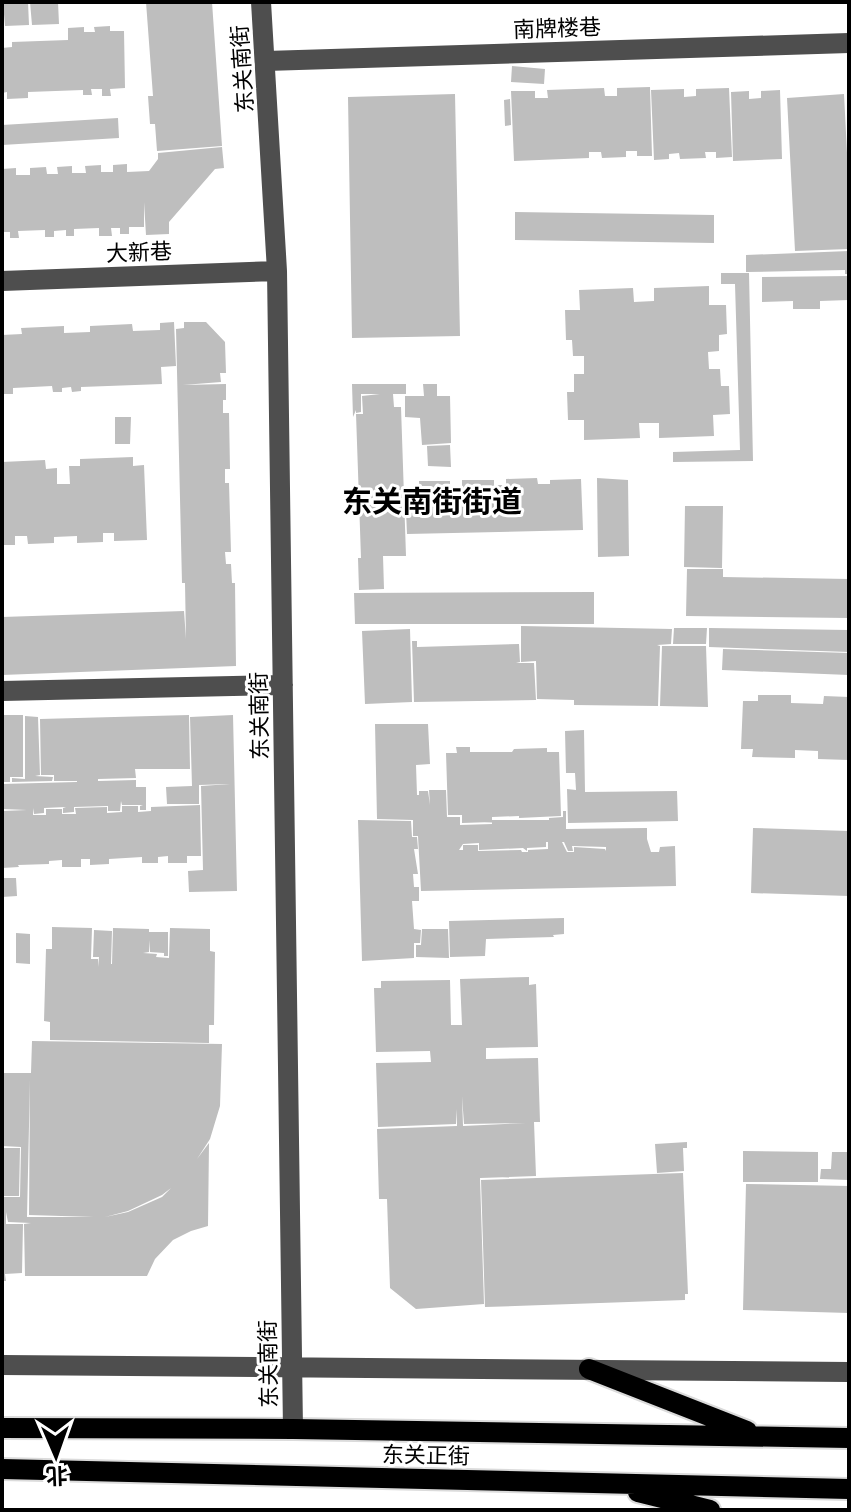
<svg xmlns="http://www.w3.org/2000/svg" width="851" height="1512" font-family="'PT Sans Narrow','Noto Sans SC',sans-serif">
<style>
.building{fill:#bebebe;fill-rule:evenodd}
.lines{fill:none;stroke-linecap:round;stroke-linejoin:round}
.major-casing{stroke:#dbdbdb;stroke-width:24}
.minor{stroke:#4e4e4e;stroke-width:20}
.major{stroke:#000;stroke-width:20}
.labels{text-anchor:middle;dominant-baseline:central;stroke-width:6;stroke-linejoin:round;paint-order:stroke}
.street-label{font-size:22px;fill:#000;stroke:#fff}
.district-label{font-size:30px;font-weight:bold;fill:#000;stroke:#fff}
</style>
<rect width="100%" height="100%" fill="#fff"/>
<path class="building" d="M3 2H28L29 25 5 26Z
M30 2H58L59 24 32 25Z
M146 2H212L222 146 157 151 155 124H150L148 96H153Z
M110 26V31H124L125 88 110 89 111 96H102V89H91L92 95H83V90L28 92V98L7 99V92L2 93V48L12 47V42L68 40V28L84 27V32H95L94 27Z
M512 66 545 69 544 84 511 82Z
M650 87 652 156H637V151H626V157L602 158 601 152H589V158L514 161 511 91H535V98H548L547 90 604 88 605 96H617V88Z
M729 88 732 157 716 158V152H705L706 158 680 159 679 153 669 154V159L654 160 651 90 684 89V97L696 96V89Z
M780 90 782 159 733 161 731 92 749 91V99L761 98V91Z
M455 94 460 336 352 338 348 97Z
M844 94 849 192V249L795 251 787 98Z
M510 99 511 125 505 126 504 100Z
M118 118 119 138 2 145V125Z
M222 147 224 168 215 169 169 222V234L146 235 144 202V227H129V234H120V228H111L112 236H99V228L74 229V236H66V230L54 231V237H45V230L18 231 19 238H10V232H2V169L16 168V175H30V168L46 167 47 174H58L57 167 72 166V173H86L85 166 101 165V172H113V165L127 164V172L149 171 158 159V153Z
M515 212 714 215V243L515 240Z
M849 251V274H845V270L746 272V255Z
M721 273H749L753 461 673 462V452L740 450 735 284H721Z
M849 276V300L820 301V309H793V301L762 302V277Z
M709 286V305H726L727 334 719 335V351L708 352 709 369H720L721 386H729L730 414 713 415 714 436 659 438V423H639L640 438 584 440V420H568L567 392H574V374H584V356H573L572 340H566L565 310H580L579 290 633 288 634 302 654 301V288Z
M174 322 176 366 161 367 162 384 81 387V391L72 392 71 387 62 388V392H53L52 386 13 388V394H3L2 392V335L22 334 21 328 64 326V333L90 332V326L132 324 133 331 160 330V323Z
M184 322H206L225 342 226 373H220L221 382 183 385 226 384V400H223V413H229L230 469H225V483H229L231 552H225L226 564H231L232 583H235L236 666 2 675V617L184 611 186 639 185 583H182L176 329 184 328Z
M352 384H406V394H393L394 407H401L406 556H383L384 589 359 590 358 558H361L356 414H363L362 396 380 394H361V412L356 413V410L353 417Z
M423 384H437V396H450L451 443 422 445 420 418 405 417V396H424Z
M115 417H131L130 444H115Z
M450 445 451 467 428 466 427 446Z
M133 457V466L144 465 147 540 114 541V533H103V542L77 543V536L54 537V543L28 544 27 536H15V545H2V462L45 460 46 469 57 468V484H70L69 466H80V459Z
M537 478 538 484H550V480L581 479 583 530 407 534 405 488H419V481H450V487H462V480H494V485H506V479Z
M597 478 628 480 629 556 598 557Z
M685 506H723L722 568 684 567Z
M687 569H723V577L849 579V618L686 616Z
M594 592V624H355L354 593Z
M521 626 672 629 671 644 657 645 660 646 658 706 574 705V700L537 699 536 661 521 662Z
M674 628H707L706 644H673Z
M709 628 849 630V652L709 647Z
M410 629 412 702 365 704 362 631Z
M412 641H417V647L519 644 520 662 516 663H534L536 700 414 702Z
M662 646H706L708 707 660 706Z
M723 649 849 653V675L722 670Z
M758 695H791V703L823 704 824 696 849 697V760L818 759V751L795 750V758L752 757 753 749H741L743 701H758Z
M2 715H23V777H10V782H2Z
M189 715 190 769H135L136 778 98 779V781L136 780V787H146V810H140V806L143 805H122L121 801 120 811H108V806L74 807V812L63 813V808L66 807 44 808V813L34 814 33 808V815H46V809H62V814H76L75 808 107 807V813L122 812V806H138V812L151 811V807L200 805 201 856H187V863H168V856L158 857V863H142V857L109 859V864L90 865V859H81V867H62V860L49 861V864L18 865 19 867 2 868V811L27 810 2 809V784L77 782V781H54V775H41L40 719Z
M233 715 237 891 189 892 188 871 203 870 201 786 230 784 199 785V804H167L166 787 192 786 190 717Z
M25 716 38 717 40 775 35 776 53 777 52 781 12 782V778L25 779Z
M375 724H428L430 764 416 765 417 795H419V791H428L430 805 429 790H446L447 817H460V825L492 824V820H549V818L563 817V811H566V829L647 828V839L651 852H659L660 847 675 846 676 886 421 891 418 836H413V820L377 819ZM546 842H548V849L528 850V852H522L521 850 478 851V845H463V850H459L463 844 479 843V850L523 848 527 851V848L546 847ZM562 842H564L568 851H573L572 846 606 847V851L605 849 574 847V852H567Z
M584 730 585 792 677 791 678 821 568 823 567 789 576 790 575 773H566L565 731Z
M456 747H470V752H512L514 749 547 748V752H559L561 816 519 818V816L492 817V822L462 823V815H448L446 753H457Z
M358 820 411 821 412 837H417L418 849H414L418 874H413L414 887H419V901H412L414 929 421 930 420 943H414V958L362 961Z
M753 828 849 831V896L751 893Z
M2 878H16L17 896 2 897Z
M564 918V934L553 935 554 937 486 939 485 956 450 957 449 921Z
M52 927 92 928 91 959H98V967L99 957H93L94 930 112 931 111 964H112L113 928 149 929V932H168V956H164V953L150 952V940L149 952 143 953 157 954 156 957 169 958 170 928 210 929V951L215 952 214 1025H209V1043L50 1040V1022L44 1021 46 949H52Z
M422 929H448L449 958 416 957V945H421Z
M16 933 30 934V964L16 963Z
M529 977V985L536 984 538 1047 486 1048V1059L538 1058 540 1122H534L536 1176 480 1178 484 1304 416 1309 390 1288 387 1199H379L377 1129 457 1126V1109L456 1124 378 1127 376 1063 431 1062 430 1051 376 1052 374 988H381V981L450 980 451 1025H462L460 979ZM462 1096 464 1124 526 1123 463 1126Z
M32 1041 222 1044 220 1106 210 1139 197 1159 209 1143 208 1226 191 1231 173 1240 155 1259 147 1276H25L24 1224 31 1223 8 1222 6 1212V1224H23L22 1273 5 1274 6 1281H2V1197H20L21 1147 2 1146V1073H31ZM30 1080 29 1215 94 1217H27ZM171 1188 162 1197 128 1212 105 1217 128 1211 162 1195Z
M687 1142V1148H683L684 1171 657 1173 655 1144Z
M2 1148H20L19 1196H2Z
M743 1151 818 1152V1182H743Z
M832 1152H849V1180L820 1179 821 1169H831Z
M683 1173 688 1294H685V1300L485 1307 481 1180Z
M746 1184 849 1186V1313L743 1310Z"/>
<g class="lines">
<defs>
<path id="major" d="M589 1369 747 1431
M2 1428 293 1429 849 1438
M2 1469 849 1489
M638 1492 710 1510"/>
</defs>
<use href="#major" class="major-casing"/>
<path class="minor" d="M261 2 277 271 293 1429
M266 61 849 43
M2 281 277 271
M2 691 283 685
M2 1365 849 1372"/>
<use href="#major" class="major"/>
</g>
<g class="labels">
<g class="street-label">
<text transform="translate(557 28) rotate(-2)">南牌楼巷</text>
<text transform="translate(242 69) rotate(-94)">东关南街</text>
<text transform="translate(139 252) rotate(-2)">大新巷</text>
<text transform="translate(259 716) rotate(-91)">东关南街</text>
<text transform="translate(268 1364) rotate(-91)">东关南街</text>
<text transform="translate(426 1455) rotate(1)">东关正街</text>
</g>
<g class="district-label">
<text x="432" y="500">东关南街街道</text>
</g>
</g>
<rect width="851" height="1512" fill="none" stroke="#000000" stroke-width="8"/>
<g transform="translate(56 1456) rotate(178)" stroke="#ffffff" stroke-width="6" paint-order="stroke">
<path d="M0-6L14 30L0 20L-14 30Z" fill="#000000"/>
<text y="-12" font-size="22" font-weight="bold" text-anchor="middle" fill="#000000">北</text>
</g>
</svg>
